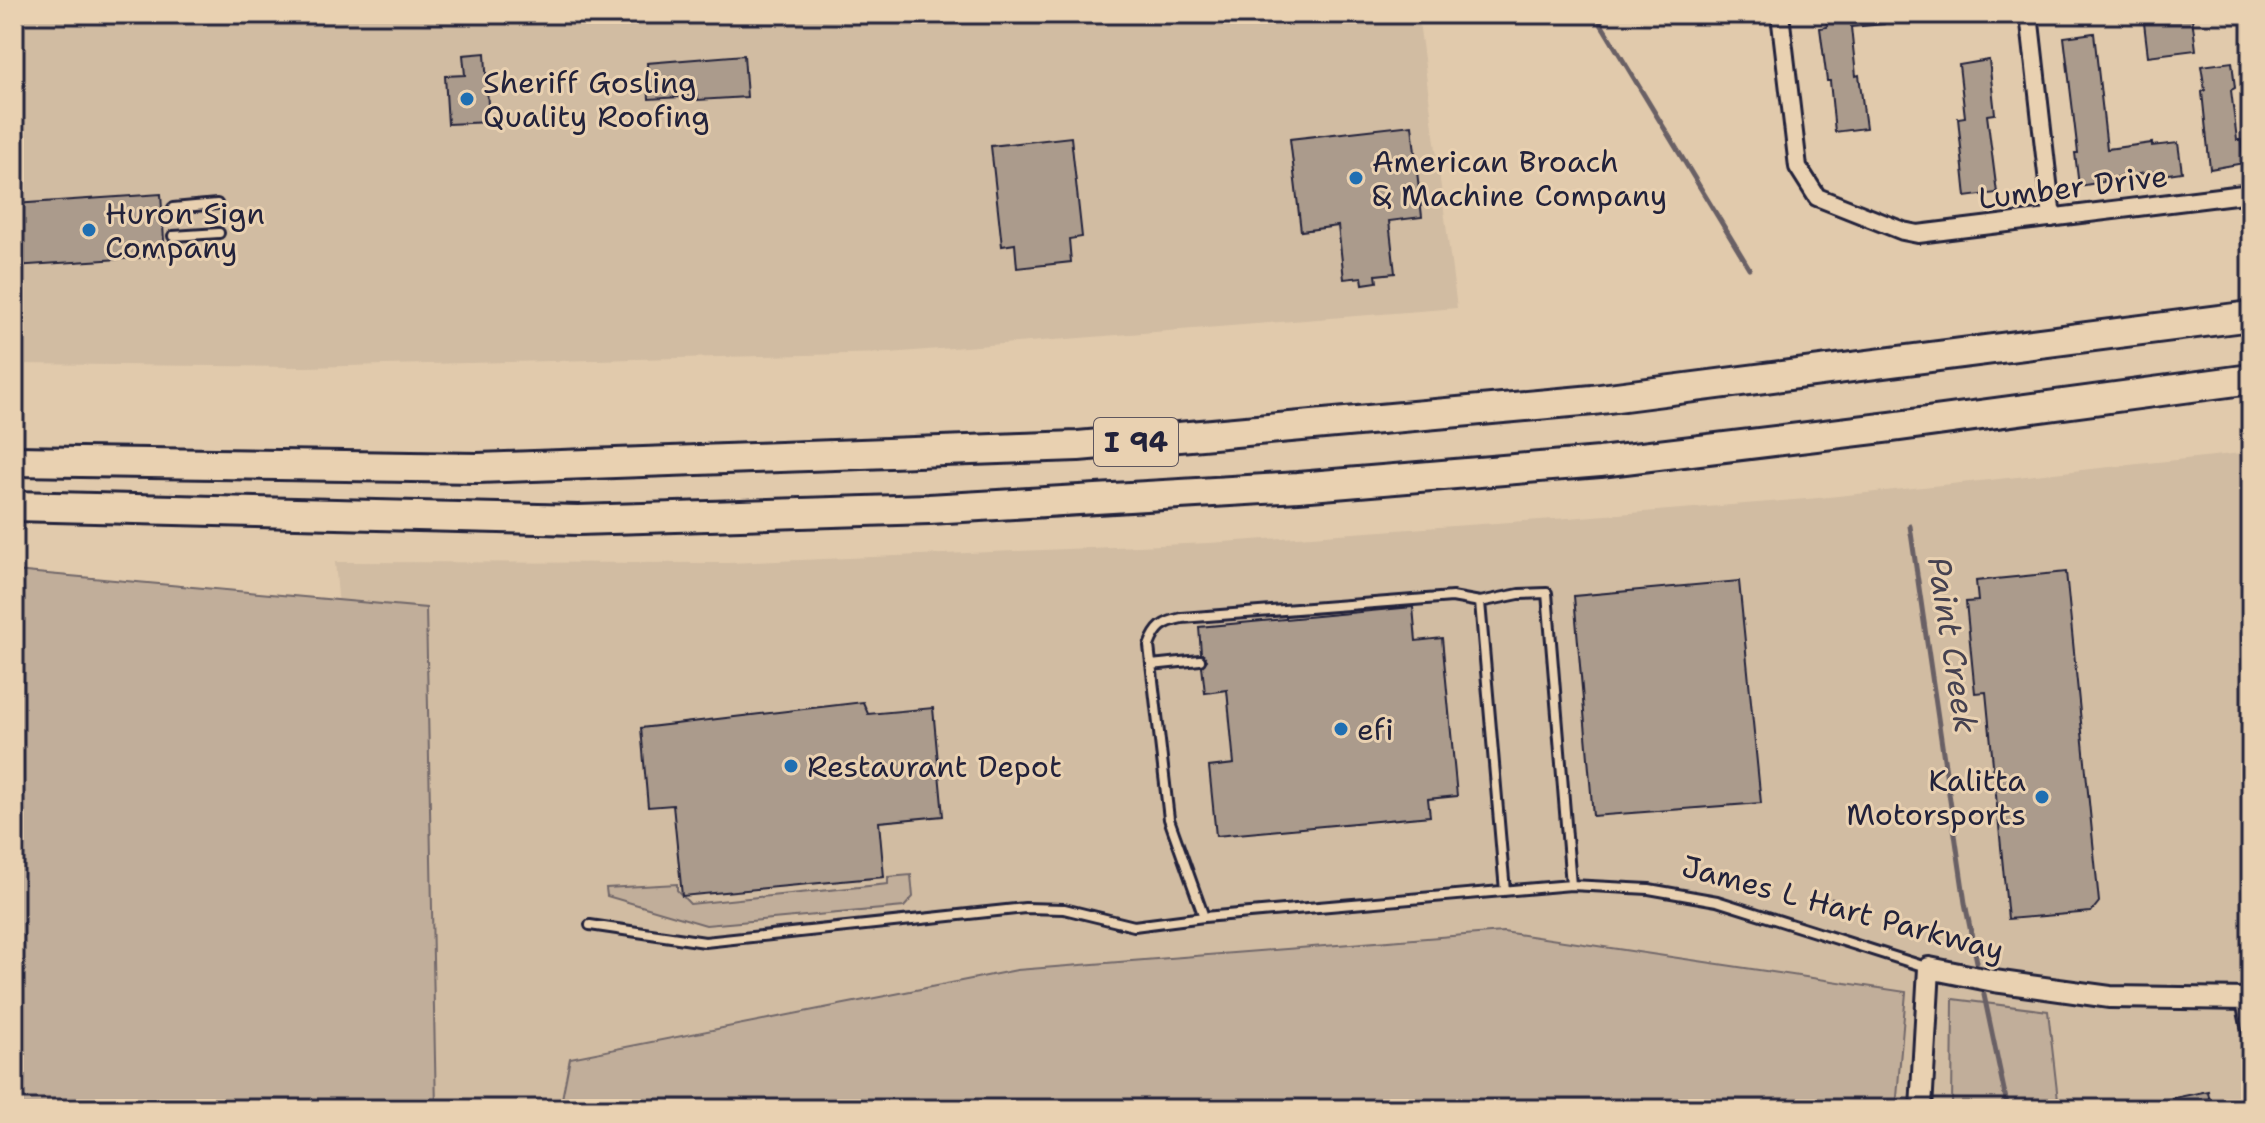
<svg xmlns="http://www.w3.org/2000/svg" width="2265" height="1123" font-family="'Shantell Sans',sans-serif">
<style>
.built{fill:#d1bca2}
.green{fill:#c1ae9a;stroke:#72686a;stroke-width:2}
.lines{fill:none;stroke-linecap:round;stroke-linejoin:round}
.stream{stroke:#696065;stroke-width:5}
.building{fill:#ab9b8c;stroke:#22223b;stroke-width:2}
.service-casing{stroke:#22223b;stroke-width:14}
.minor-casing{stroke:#22223b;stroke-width:22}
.tertiary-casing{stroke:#22223b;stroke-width:26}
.motorway-casing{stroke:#22223b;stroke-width:34}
.path{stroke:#22223b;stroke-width:3;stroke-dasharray:2 6;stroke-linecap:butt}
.service{stroke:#e9d1b1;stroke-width:8}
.minor{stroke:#e9d1b1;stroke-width:16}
.tertiary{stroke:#e9d1b1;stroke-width:20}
.motorway{stroke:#e9d1b1;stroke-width:28}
.poi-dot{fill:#1f6fb2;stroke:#e9d1b1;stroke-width:3}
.labels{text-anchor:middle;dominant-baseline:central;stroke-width:6;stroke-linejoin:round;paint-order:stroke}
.shield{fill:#e9d1b1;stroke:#5e565e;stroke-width:2}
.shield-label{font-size:28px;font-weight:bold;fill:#22223b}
.poi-label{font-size:30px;fill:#22223b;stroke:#e9d1b1;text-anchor:start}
.street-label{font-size:30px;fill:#22223b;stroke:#e9d1b1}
.water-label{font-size:32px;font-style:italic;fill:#454150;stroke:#e9d1b1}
</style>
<rect width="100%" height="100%" fill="#e1caac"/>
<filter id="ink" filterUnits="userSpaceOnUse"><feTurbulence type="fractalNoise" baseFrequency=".0125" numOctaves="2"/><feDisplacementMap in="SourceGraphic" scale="16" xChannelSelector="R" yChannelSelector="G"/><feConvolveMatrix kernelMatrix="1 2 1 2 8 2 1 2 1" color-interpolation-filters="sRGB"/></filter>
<g filter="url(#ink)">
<path class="built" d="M14 14H1418L1457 308 889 353 305 367 14 364Z
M2251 452V1109H384L335 562 728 563 1209 543 1568 518 1819 498Z"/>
<path class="green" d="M14 571 426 608 436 1109H14Z
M911 875 913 897 904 907 706 925 607 896 606 888 677 884V890L690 904 888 884V877Z
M1503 932 1906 992 1896 1109H560L570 1058 1017 970Z
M1953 999 2048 1011 2059 1109H1952Z"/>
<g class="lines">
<path class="stream" d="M1595 14 1749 268
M1910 526 1965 903 1977 962
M1984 995 2008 1109"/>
</g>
<path class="building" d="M1825 14H1883L1884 24 1851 27 1856 76 1859 75 1866 128 1835 132 1830 81H1827L1820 28 1827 27Z
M2192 17 2196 50 2148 56 2144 23Z
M2094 33 2107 149 2152 143V146L2178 143 2182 172 2154 176V172L2103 179V182L2079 186 2075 153H2078L2064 37Z
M485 53 489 122 448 124 445 76 465 75 463 55Z
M744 55 747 97 698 100V96L649 99 647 63Z
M1989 60 1995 114 1987 115 1997 193 1966 197 1958 118 1965 117 1959 65Z
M2232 62 2235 88 2231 90 2237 140H2241L2244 163 2210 169 2202 92 2205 90 2201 66Z
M1412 125 1422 217 1389 221 1395 273 1376 275 1377 282 1363 284 1362 277 1344 279 1338 226 1301 231 1290 139Z
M1071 137 1082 237 1069 239 1071 262 1017 268 1015 244 1002 246 991 146Z
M161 194 165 256 14 266V204Z
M2066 572 2099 902 2091 912 2008 919 1986 692 1975 693 1966 602 1978 601 1976 581Z
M1739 581 1761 803 1593 816 1574 596Z
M1413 607 1416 641 1442 638 1457 796 1428 799 1430 816 1216 836 1209 767 1234 764 1227 690 1205 693 1202 666 1207 660 1201 653 1199 627Z
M863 702 868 714 933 708 943 816 879 822 884 877 682 896 673 805 648 807 641 728Z
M2208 1091 2211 1109H2155V1102Z"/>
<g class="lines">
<defs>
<path id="service" d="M173 208 217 204
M173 236 219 233
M1151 665 1200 660
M1505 891 1480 602 1519 594 1547 593 1571 885
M1204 917 1169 819 1149 646C1156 627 1163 622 1182 618L1452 597 1480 602
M590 925 705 942 1025 908 1064 909 1134 926 1204 917 1571 885 1649 889 1717 901 1929 968
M2241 1001 2251 1050"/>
<path id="minor" d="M1780 14 1798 167 1817 197 1903 231 1918 234 2251 193
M2029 14 2052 218"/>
<path id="tertiary" d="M1921 1109 1929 968 1994 981 2110 997 2251 999"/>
<path id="motorway" d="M14 461 478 468 1078 446 1593 400 2251 316
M14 506 578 520 929 509 1298 487 1600 462 1891 427 2251 379"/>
</defs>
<use href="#service" class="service-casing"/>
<use href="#minor" class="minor-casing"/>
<use href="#tertiary" class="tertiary-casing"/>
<use href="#motorway" class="motorway-casing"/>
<path class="path" d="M1831 899 1854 909"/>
<use href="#service" class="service"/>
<use href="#minor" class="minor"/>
<use href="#tertiary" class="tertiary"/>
<use href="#motorway" class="motorway"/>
</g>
</g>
<g class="poi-dot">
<circle cx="467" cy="99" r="8"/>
<circle cx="1356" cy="178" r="8"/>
<circle cx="89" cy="230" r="8"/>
<circle cx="1341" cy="729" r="8"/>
<circle cx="791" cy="766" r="8"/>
<circle cx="2042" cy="797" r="8"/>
</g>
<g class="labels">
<rect class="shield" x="1094" y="418" width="84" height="48" rx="6"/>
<g class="shield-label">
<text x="1136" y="442">I 94</text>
</g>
<g class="poi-label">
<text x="483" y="82">Sheriff Gosling<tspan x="483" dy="34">Quality Roofing</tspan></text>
<text x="1372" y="161">American Broach<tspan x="1372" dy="34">&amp; Machine Company</tspan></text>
<text x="105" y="213">Huron Sign<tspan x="105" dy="34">Company</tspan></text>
<text x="1357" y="729">efi</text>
<text x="807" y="766">Restaurant Depot</text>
<text x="2026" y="780" text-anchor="end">Kalitta<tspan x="2026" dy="34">Motorsports</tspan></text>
</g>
<g class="street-label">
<text transform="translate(2073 187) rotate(-7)">Lumber Drive</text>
<text transform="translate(1843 908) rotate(15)">James L Hart Parkway</text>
</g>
<g class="water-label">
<text transform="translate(1953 645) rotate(81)">Paint Creek</text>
</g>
</g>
<rect width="2265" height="1123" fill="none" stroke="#e9d1b1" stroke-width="48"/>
<rect x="24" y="24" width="2217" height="1075" fill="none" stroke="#22223b" stroke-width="3" filter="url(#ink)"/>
</svg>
